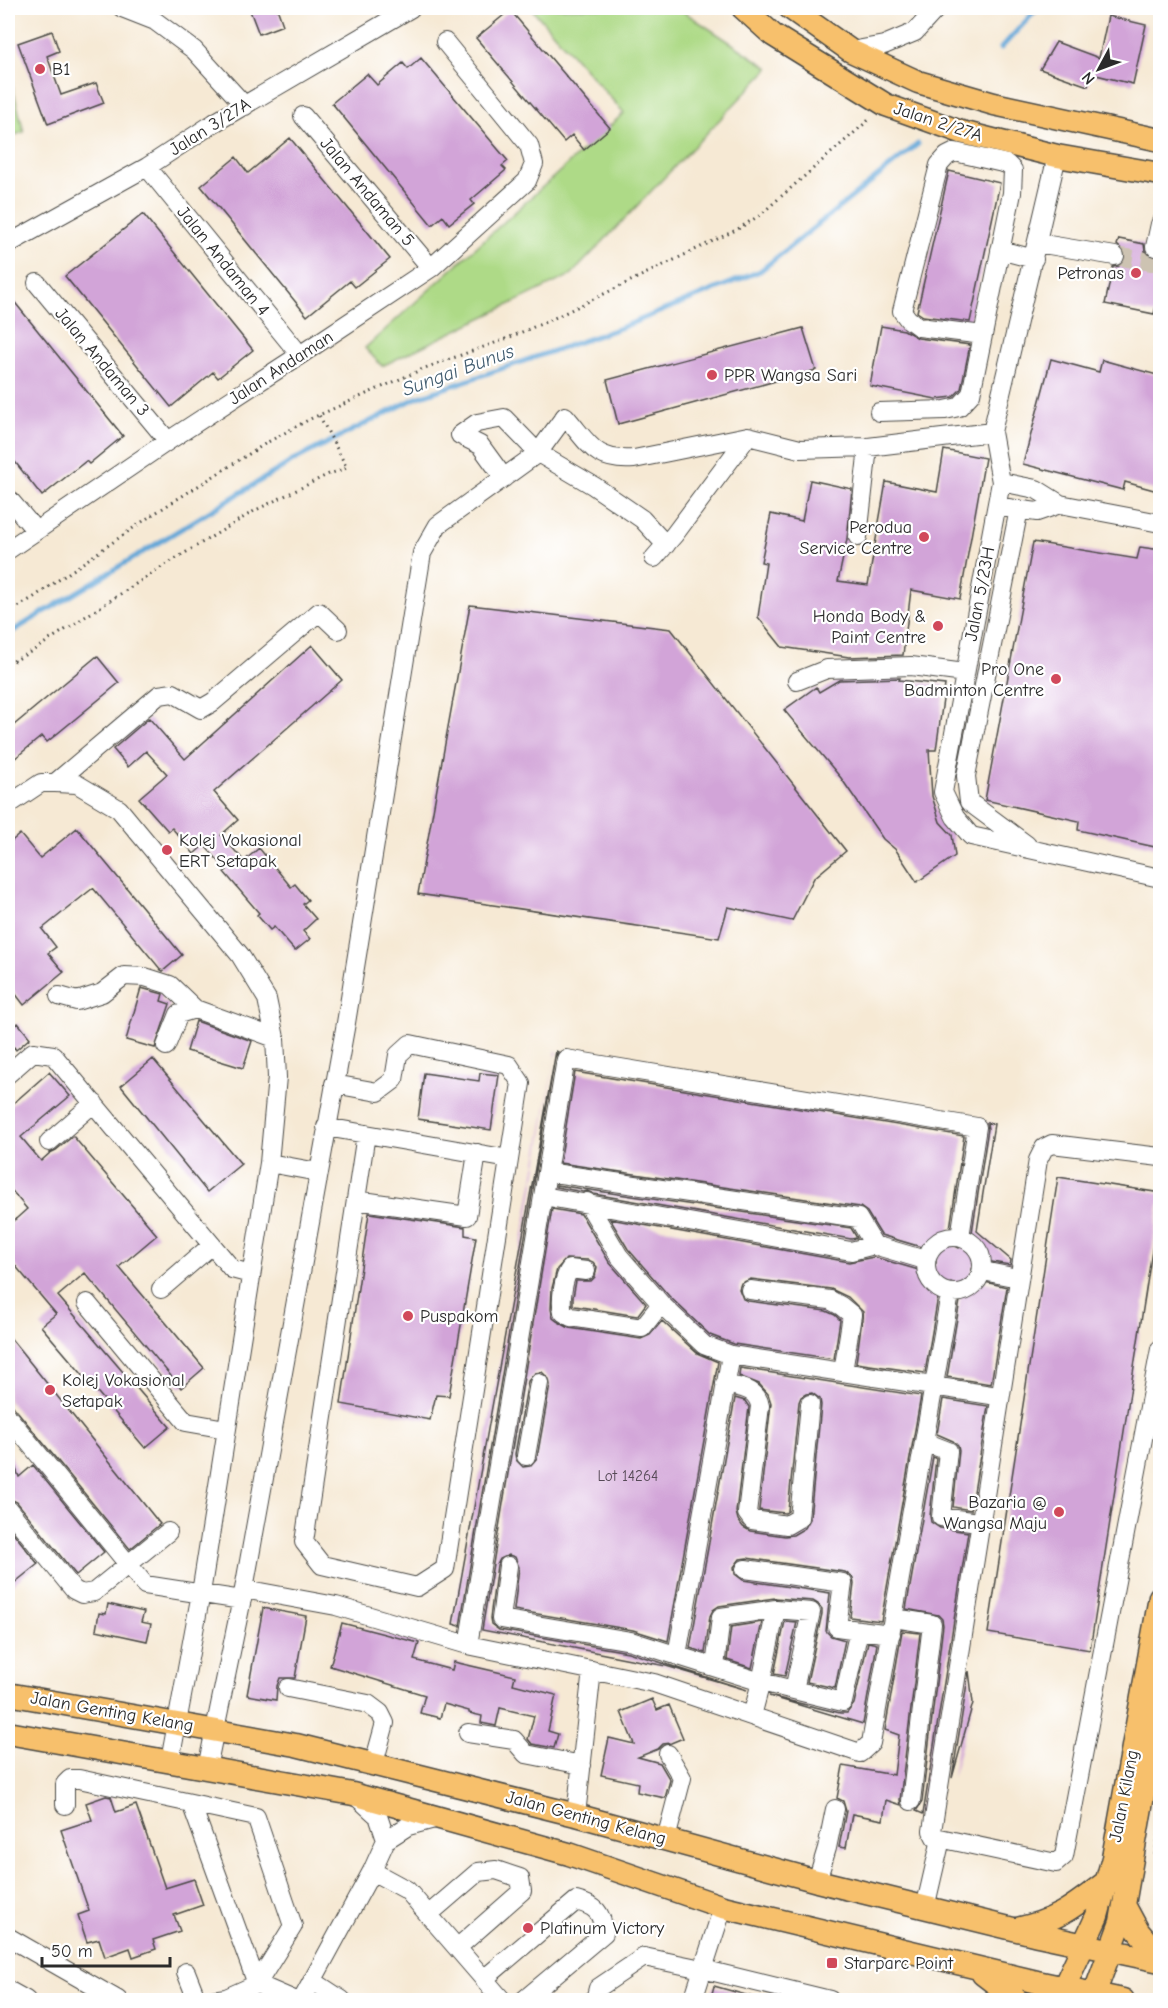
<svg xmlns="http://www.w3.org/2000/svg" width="1168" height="2008" font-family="'Comic Neue',sans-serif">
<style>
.green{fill:#aeda87;stroke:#6c8259;stroke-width:1.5}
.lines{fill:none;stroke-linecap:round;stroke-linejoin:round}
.stream{stroke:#64a7d8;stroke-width:5}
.building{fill:#d2a4d8;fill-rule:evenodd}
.minor-tunnel{stroke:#cdc3b2;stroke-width:18;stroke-dasharray:18 9;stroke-linecap:butt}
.minor-casing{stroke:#494844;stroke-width:20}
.major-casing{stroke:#494844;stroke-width:25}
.path{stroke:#494844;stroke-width:3;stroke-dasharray:1.5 4.5;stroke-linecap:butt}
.minor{stroke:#fff;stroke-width:18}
.major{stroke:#f7c06c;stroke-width:22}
.poi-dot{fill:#d1495b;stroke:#fff;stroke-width:2}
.labels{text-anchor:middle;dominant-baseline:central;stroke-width:4.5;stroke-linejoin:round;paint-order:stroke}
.number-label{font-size:15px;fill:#554956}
.poi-label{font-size:18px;fill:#2b2b2b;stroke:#fff;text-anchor:start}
.street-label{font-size:18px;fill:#2b2b2b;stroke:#fff}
.water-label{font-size:20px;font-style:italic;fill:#425d70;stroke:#fff}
</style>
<rect width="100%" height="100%" fill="#fff"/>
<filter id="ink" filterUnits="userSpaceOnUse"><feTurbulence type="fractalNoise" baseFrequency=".0167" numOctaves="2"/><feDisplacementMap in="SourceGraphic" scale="12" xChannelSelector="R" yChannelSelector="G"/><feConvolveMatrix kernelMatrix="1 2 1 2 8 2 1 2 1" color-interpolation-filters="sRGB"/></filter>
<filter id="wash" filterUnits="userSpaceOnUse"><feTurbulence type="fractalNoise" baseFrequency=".008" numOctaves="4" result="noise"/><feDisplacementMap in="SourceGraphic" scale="24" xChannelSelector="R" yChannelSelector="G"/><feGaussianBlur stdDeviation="1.35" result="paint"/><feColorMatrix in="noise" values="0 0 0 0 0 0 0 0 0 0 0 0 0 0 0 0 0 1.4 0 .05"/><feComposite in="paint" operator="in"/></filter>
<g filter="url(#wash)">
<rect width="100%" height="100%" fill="#f6e9d4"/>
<path class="green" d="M531 8H678L769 68 571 275 382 366 365 348 624 113Z
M8 70 24 132 8 137Z"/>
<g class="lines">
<path class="stream" d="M1001 48 1038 8
M8 634 296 459 416 398 620 328 760 271 918 144"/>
</g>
<g id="blocks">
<path class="building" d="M249 8H277L283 25 259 34Z
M510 10 610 128 584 150 572 135 564 142 476 38Z
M1108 16 1146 25 1133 84 1092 74 1088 86 1040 69 1056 42 1099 58Z
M52 31 59 51 47 56 61 95 96 83 104 103 48 124 18 43Z
M421 58 508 161 502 166 506 170 471 200 474 204 449 224 443 216 432 225 332 103 367 74 377 85 403 63 408 69Z
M290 138 390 259 355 287 350 281 307 316 201 186 236 157 248 173Z
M949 171 1000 183 970 322 923 316 917 312Z
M143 214 253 350 218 378 213 372 171 407 65 276Z
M1119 239 1144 244 1145 251 1148 256 1153 258 1161 256V286L1154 314 1105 304 1113 267 1119 266 1126 258 1125 252 1117 245Z
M8 294 123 436 89 464 86 461 42 496 8 453Z
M881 326 904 330 918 338 970 345 961 389 953 397 936 399 870 386Z
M803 328 816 370 618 424 607 380Z
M1051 359 1099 372 1102 360 1161 376V492L1125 482 1123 490 1023 464Z
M944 450 985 458 960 599 911 590 903 655 849 657 782 647 758 617 766 563 761 562 771 514 802 521 810 480 852 489 847 539 838 581 868 585 886 482 937 492Z
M1033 542 1137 559 1140 547 1161 550V822L1155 847 1078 830 1079 821 985 800Z
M470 605 671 629 846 851 814 878 792 921 728 907 719 938 418 894Z
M312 645 342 680 214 792 238 820 221 835 244 861 259 848 291 887 295 884 308 900 303 904 316 919 303 931 310 939 295 951 274 927 270 930 257 915 259 913 224 872 227 870 204 845 194 854 172 828 168 831 139 798 167 774 146 751 128 767 113 749 149 718 185 759Z
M97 656 119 683 47 742 42 736 8 764V730Z
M900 678 899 680 945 685 936 750H929L932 796 940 822 952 835 955 856 917 882 896 850 883 839 841 778 784 710 816 687 819 692 839 680Z
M77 828 182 955 163 971 161 970 93 888 42 929 56 947 48 953 64 972 24 1005 8 984V844L20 834 40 858Z
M141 988 163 994 161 1001 170 1004 155 1048 126 1040Z
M196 1021 252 1041 243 1068 187 1051Z
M18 1023 30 1038 16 1050 14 1047 8 1052V1032Z
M556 1051 558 1052 555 1057 460 1626 453 1624Z
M153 1059 241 1164 207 1192 121 1086Z
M49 1072 70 1096 21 1137 41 1161 50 1153 56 1150 73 1136 157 1235 119 1267 204 1368 181 1388 85 1273 58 1296 170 1427 145 1448 41 1326 56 1314 8 1257V1226L27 1209 8 1186V1121L13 1127 8 1120V1108Z
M575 1072 964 1136 949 1235 953 1245 959 1248 968 1244 971 1239 988 1129 987 1123 994 1124 977 1231 1011 1260 1010 1265 980 1260 975 1263 972 1269 973 1275 976 1280 1007 1287 991 1384 947 1377 961 1295 958 1286 951 1283 942 1286 939 1291 925 1373 856 1363 863 1312 848 1297 831 1289 751 1279 741 1283 739 1289 743 1299 748 1301 826 1311 835 1315 840 1320 834 1359 734 1344 710 1335 669 1296 628 1249 610 1219 849 1262 874 1257 922 1271H928L933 1268 936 1263V1257L928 1249 881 1235 867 1212 860 1207 560 1163Z
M424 1073 479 1081 480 1073 499 1075 491 1130 418 1119Z
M1058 1177 1161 1193 1090 1650 988 1633Z
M556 1185 851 1228 857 1238 851 1239 594 1194 587 1191 583 1192 556 1187Z
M552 1209 581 1214 609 1262 646 1304 637 1316 575 1306 573 1305V1297L576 1281H591L595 1277 597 1267 593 1262 588 1260 566 1259 557 1269 552 1288 551 1309 553 1318 557 1321 569 1328 641 1339 650 1335 662 1321 697 1353 718 1362 668 1641 633 1630 514 1610 519 1567 515 1557 509 1555 500 1559 497 1565 490 1618 491 1624 499 1630 628 1652 747 1690 666 1666 482 1630ZM542 1372 549 1379 550 1385 537 1458 530 1466 523 1467 516 1460 515 1454 528 1381 535 1373Z
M369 1213 465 1227V1235L476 1237 449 1396 436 1395 430 1420 341 1404Z
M8 1335 160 1524 130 1549 8 1400Z
M740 1368 921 1396 881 1621 850 1617 854 1584 853 1578 845 1572 747 1558 740 1559 734 1567 735 1574 743 1580 830 1593 826 1631 831 1636 845 1640 835 1688 807 1682 822 1614V1609L818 1604 813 1601 775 1598 719 1606 713 1610 710 1616 705 1653 690 1648 735 1398 745 1401 749 1407 736 1512 738 1520 743 1527 750 1531 785 1536 793 1535 805 1528 810 1519 821 1405 820 1399 812 1393 806 1394 801 1397 799 1402 788 1511 785 1513 759 1510 771 1403 768 1394 759 1384 739 1376Z
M943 1399 988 1406 971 1510 953 1507 959 1451 958 1446 953 1441 937 1434Z
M8 1450H9L19 1477 33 1465 104 1552 76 1575 17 1502 8 1498Z
M933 1457 936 1458 930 1516 931 1522 940 1528 968 1532 923 1814 916 1811 922 1802 943 1625 942 1619 938 1615 906 1609Z
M8 1526 38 1564 8 1588Z
M108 1604 144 1612 141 1622 151 1624 147 1641 96 1630 99 1613 106 1614Z
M263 1608 306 1616 295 1678H280L277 1686 276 1700 247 1695Z
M785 1621 797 1622 785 1676 774 1674Z
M762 1622 752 1668 727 1660 731 1627Z
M342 1623 419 1643 414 1660 452 1670 454 1662 515 1676 513 1684 556 1695 548 1731 558 1734 554 1748 532 1744 528 1739 534 1716 500 1708 496 1726 481 1723 482 1716 469 1713V1711L444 1704 440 1718 420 1713 425 1695 330 1666Z
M902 1631 920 1633 900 1800 901 1805 886 1800 883 1820 852 1814 846 1848 839 1847 846 1811 843 1801 837 1798 843 1766 894 1775 899 1735 885 1730Z
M868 1642 877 1644 863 1724 769 1696 840 1713H847L854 1704Z
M969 1671 973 1703 952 1778Z
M652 1699 657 1710 669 1705 683 1738 671 1743 663 1744 658 1749 638 1757 660 1763 670 1780 665 1798 637 1792 638 1783 601 1775 609 1738 634 1744 621 1712Z
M106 1796 111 1797 116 1812 136 1805 165 1888 194 1879 203 1905 174 1915 180 1931 153 1940 156 1949 133 1957 130 1948 105 1957 99 1939 87 1942 78 1915 89 1911 61 1830 92 1820 86 1803Z
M714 1986 753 1997V2001H710Z"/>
</g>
</g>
<g filter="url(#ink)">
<use href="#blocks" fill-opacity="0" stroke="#494844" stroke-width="1.5"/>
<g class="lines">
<path class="minor-tunnel" d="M1115 256 1152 262 1155 247"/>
<defs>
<path id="minor" d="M122 8 155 21 194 50 245 106
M851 51 884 45 915 32 937 8
M303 116 431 268
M1057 156 992 432 1001 482 943 792 955 817 971 836 1160 878
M147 167 300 355
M1037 243 1115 256
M8 244 147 167 214 123 411 8
M1155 247 1160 224
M1000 250 1034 259
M37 283 168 441
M879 412 945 410 959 407 971 394 1012 193 1013 170 1007 164 955 152 947 156 939 165 902 311 908 319 919 327 983 335
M504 478 480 445 460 435 477 423 504 418 538 453 565 416C589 443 594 462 634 459L748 436 800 449 868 447 992 432
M1001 482 1036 489 1060 504 1037 512 1008 508
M8 498 36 531
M1060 504 1160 523
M1019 509 966 776 969 802 1027 845
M858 537 868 447
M8 550 168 441 300 355 431 268 527 181 534 164 529 145 445 42
M654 558 674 535 748 436
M797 681 827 669 911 666 965 673
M55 783 159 695 173 693 201 709 213 702 319 612 338 630
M8 805 41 783H55L77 784 119 809 240 955 267 999 275 1038 277 1077 269 1163 201 1593 170 1761
M59 996 77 1001 102 993 124 976 145 977 170 985 195 1009
M166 1046 179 1014 195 1009 275 1038
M8 1074 33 1052 53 1055 232 1269 251 1274
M334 1084 378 1092 394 1080 398 1055 410 1044 509 1065 521 1083 445 1569 417 1587 322 1565 304 1542 366 1134
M326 1127 509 1159
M49 1142 94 1103
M1160 1157 1052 1144 1044 1148 1038 1160 932 1831 935 1837 1056 1863 1064 1856 1160 1349
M269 1163 318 1172
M547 1172 858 1218 874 1245
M543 1196 851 1251 874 1245 925 1260
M356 1200 467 1216 477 1153
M587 1202 619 1256 661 1304 704 1345 731 1355 991 1395
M926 1265a28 28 0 1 1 56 0a28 28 0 1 1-56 0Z
M586 1271 570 1269C563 1278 560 1301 563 1312L571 1317 642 1328 661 1304
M983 1271 1008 1276
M161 1289 212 1245
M750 1290 830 1300 841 1306 852 1315 843 1372
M87 1303 186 1422 226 1429
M725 1384C741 1388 757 1388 760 1406L747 1513 752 1520 787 1525 799 1518 810 1404
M8 1417 145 1585 242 1600
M925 1442 948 1451 941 1517 971 1521
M526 1456 539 1383
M8 1509 74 1590 82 1594 94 1592 168 1532
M508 1566 501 1619 631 1641 761 1682 843 1702 859 1630 891 1634
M745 1569 843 1583 837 1627 859 1630
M244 1589 336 1606 468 1645 654 1683 860 1753 871 1743 950 1294
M894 1618 932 1624 911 1801
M468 1645 566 1059 977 1127 960 1237
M677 1655 731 1355
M715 1667 721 1617 776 1609 811 1612 794 1690
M288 1688 368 1704 380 1713 385 1723 374 1763
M752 1716 761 1682 776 1609
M468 1733 514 1740 526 1754 582 1765
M207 1768 244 1589 346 1023 422 553 438 525 538 453 594 486 642 519 666 545
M356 1796 378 1816 386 1840
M191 1803 257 1984 294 2000
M65 1805V1784L70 1779H79L256 1817 293 1926 257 1984 226 1998 212 2000
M576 1815 592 1670
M666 1839 682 1778 668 1754
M372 1871 407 1890 502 2000
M817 1881 827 1848 835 1809
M925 1908 941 1839
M428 1915 478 1872 496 1870 520 1878 522 1891 457 1948
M8 1937 118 2000
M186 1972 197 2000
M484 1979 576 1901C596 1906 602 1912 604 1933L524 2000
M313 1981 342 2000
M8 1990 26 2000
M302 2000 372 1871 386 1840 408 1826 438 1818
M595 2000 598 1988 644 1957 702 1969 830 2000
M693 2000 723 1907"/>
<path id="major" d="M743 8 773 35 886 105 961 132 1057 156 1160 174
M790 8 851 51 918 82 994 104 1160 140
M8 1694 296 1745 576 1815 817 1881 1038 1935 1160 1961
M8 1733 353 1794 569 1854 723 1907 1037 1982 1123 2000
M1124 1905 1138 1931 1160 1957
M1017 1929C1059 1920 1073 1907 1106 1882
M983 1974 1017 2000
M1058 2000 1097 1916 1113 1858 1160 1597
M1092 2000 1121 1922 1160 1698"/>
</defs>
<use href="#minor" class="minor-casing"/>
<use href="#major" class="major-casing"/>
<path class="path" d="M8 613 34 597 152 515 268 442 310 419 425 368 503 340 548 321 738 229 760 215 871 118
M8 664 34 650 165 565 256 510 329 474 347 468 319 415
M1155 1854 1160 1827"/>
<use href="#minor" class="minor"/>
<use href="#major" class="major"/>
</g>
</g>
<g class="poi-dot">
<circle cx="40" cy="69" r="6"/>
<circle cx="1136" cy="273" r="6"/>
<circle cx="712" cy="375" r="6"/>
<circle cx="924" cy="537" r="6"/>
<circle cx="938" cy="626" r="6"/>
<circle cx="1056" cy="679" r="6"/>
<circle cx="167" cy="850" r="6"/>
<circle cx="408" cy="1316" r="6"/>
<circle cx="50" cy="1390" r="6"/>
<circle cx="1059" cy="1512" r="6"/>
<circle cx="528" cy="1928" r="6"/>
<rect x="826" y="1957" width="12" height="12" rx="3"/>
</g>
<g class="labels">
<g class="number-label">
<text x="628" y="1476">Lot 14264</text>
</g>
<g class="poi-label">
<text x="52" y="69">B1</text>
<text x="1124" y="273" text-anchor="end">Petronas</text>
<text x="724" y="375">PPR Wangsa Sari</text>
<text x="912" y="527" text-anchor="end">Perodua<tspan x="912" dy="21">Service Centre</tspan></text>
<text x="926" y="616" text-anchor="end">Honda Body &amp;<tspan x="926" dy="21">Paint Centre</tspan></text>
<text x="1044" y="669" text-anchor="end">Pro One<tspan x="1044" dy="21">Badminton Centre</tspan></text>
<text x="179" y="840">Kolej Vokasional<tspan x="179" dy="21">ERT Setapak</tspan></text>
<text x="420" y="1316">Puspakom</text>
<text x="62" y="1380">Kolej Vokasional<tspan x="62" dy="21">Setapak</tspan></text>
<text x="1047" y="1502" text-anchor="end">Bazaria @<tspan x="1047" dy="21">Wangsa Maju</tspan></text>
<text x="540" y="1928">Platinum Victory</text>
<text x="844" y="1963">Starparc Point</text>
</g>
<g class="street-label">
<text transform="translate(938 122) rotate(18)">Jalan 2/27A</text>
<text transform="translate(210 127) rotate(-32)">Jalan 3/27A</text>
<text transform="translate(367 192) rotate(50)">Jalan Andaman 5</text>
<text transform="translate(223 261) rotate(51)">Jalan Andaman 4</text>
<text transform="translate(102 362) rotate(50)">Jalan Andaman 3</text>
<text transform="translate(281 368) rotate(-33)">Jalan Andaman</text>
<text transform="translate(980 594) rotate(-79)">Jalan 5/23H</text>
<text transform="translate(112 1712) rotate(10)">Jalan Genting Kelang</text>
<text transform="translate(1124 1796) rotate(-79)">Jalan Kilang</text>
<text transform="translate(586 1818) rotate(15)">Jalan Genting Kelang</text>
</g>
<g class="water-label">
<text transform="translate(458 370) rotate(-20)">Sungai Bunus</text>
</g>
</g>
<rect width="1168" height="2008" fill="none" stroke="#fff" stroke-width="30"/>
<g transform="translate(1099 69) rotate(229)" stroke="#ffffff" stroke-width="4.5" paint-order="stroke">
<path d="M0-4.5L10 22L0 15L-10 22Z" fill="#2b2b2b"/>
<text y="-9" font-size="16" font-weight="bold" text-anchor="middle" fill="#2b2b2b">N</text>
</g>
<path d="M42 1957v9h128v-9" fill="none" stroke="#2b2b2b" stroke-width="3"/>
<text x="51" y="1957" font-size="18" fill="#2b2b2b" stroke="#ffffff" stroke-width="4.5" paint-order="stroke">50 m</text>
</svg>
